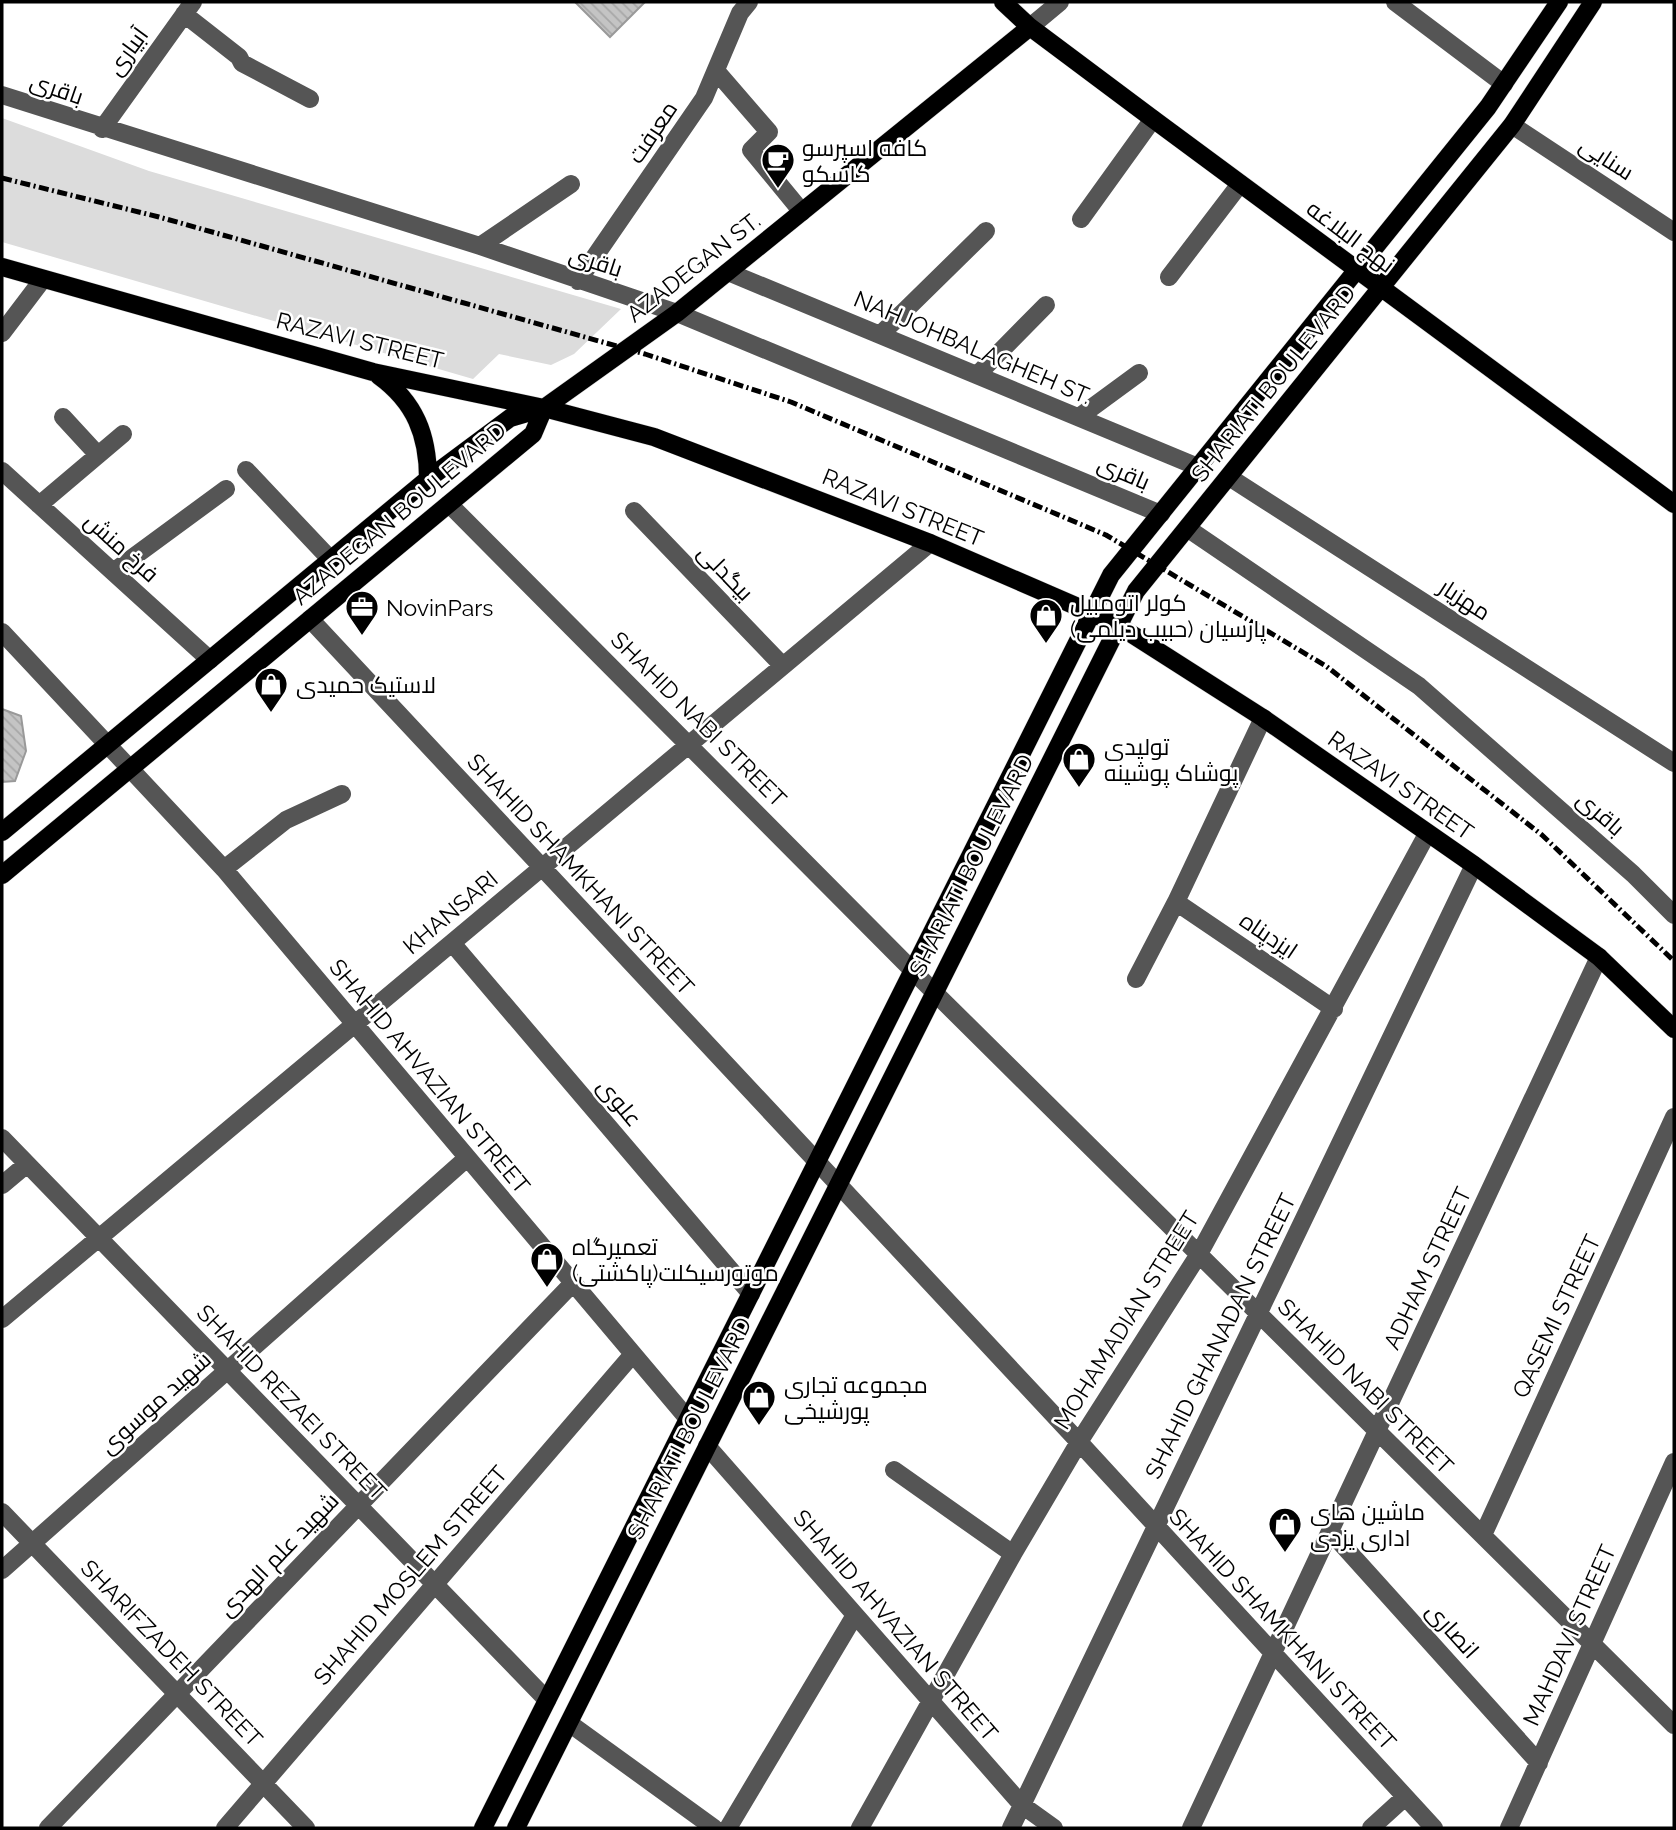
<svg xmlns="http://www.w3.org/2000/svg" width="1676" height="1830" font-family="Raleway,Cairo,sans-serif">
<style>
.grass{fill:#dcdcdc}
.building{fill:url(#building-back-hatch);stroke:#999;stroke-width:2}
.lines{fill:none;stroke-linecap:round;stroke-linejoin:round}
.major-casing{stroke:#dbdbdb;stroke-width:19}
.minor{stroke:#555;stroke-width:18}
.major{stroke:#000;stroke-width:18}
.rail{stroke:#000;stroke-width:5;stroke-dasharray:10 3.5 2 3.5;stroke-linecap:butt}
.labels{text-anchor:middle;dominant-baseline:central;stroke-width:5;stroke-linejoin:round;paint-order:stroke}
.street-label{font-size:23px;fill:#000;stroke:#fff}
.poi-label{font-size:23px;fill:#000;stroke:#fff;text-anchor:start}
</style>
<defs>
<pattern id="building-back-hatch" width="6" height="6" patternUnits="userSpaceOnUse" patternTransform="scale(1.75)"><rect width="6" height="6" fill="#c4c4c4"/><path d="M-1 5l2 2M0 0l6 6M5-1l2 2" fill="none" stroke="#a7a7a7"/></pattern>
</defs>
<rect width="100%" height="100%" fill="#fff"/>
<path class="grass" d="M2 118 149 171 621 309 574 354 551 365 499 354 473 379 2 242Z"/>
<path class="building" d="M575 2H645L610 37Z
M2 709 21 716 26 751 15 781 2 782Z"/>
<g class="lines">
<defs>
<path id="major" d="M1003 2 1030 27 1153 119 1674 504
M2 267 373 372 544 408 654 437 930 543 1092 613 1119 626 1263 718 1474 865 1599 957 1674 1029
M379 376C415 402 428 435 428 479
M2 832 428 479 510 418 544 408 677 313 1030 27
M2 875 533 434 544 408
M483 1828 1111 575 1488 107 1559 2
M516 1828 1136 591 1512 125 1593 2"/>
</defs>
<use href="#major" class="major-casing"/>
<path class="minor" d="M1395 2 1504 84
M184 14 239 57 242 63 310 99
M1030 27 1060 2
M717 72 769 132 751 150 802 212
M2 95 480 246 677 313 1161 514
M1512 125 1674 232
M102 129 193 2
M1081 219 1153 119
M480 246 571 184
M728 272 1198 467
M1169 277 1240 184
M578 281 704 98 740 13 749 2
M2 333 43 279
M880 335 986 231
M977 375 1046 305
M63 417 98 455
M1079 417 1139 373
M246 470 331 560
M2 471 210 660
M1229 477 1674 763
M449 504 935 993 1674 1725
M39 505 123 434
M634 511 783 666
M1187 528 1419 686 1633 874 1674 915
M113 572 226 489
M310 619 1079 1442 1434 1828
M2 632 224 869 688 1419
M224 869 286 820 342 794
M1176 902 1334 1009
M452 943 751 1294
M1136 979 1176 902 1263 718
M2 1138 547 1700
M2 1185 27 1164
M2 1319 930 543
M707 1446 1022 1805 1054 1828
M894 1470 1013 1554
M2 1512 306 1828
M1330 1531 1539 1763
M1483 1535 1674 1117
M2 1570 467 1158
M569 1723 714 1828
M48 1828 573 1283
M225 1828 633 1354
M728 1828 855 1615
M860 1828 1013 1554 1079 1442 1199 1254 1427 834
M1011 1828 1474 865
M1191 1828 1599 957
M1371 1828 1405 1797
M1509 1828 1674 1462"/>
<use href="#major" class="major"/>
<path class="rail" d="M2 178 159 217 645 354 791 402 1106 535 1326 666 1542 835 1674 961"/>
</g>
<defs>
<symbol id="cafe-pin" viewBox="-11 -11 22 30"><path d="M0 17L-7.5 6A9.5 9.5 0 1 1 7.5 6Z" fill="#000" stroke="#fff"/><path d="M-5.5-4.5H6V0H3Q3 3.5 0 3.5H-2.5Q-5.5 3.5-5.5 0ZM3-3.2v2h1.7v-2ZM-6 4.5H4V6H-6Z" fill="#fff"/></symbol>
<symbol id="office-pin" viewBox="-11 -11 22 30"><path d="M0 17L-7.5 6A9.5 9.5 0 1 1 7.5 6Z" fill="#000" stroke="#fff"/><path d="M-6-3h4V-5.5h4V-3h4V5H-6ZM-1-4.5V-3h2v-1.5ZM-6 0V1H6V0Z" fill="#fff"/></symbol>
<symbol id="shop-pin" viewBox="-11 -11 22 30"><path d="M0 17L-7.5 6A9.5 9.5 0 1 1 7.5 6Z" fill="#000" stroke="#fff"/><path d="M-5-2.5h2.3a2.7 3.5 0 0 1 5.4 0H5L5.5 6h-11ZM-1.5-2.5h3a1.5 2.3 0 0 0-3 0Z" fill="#fff"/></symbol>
</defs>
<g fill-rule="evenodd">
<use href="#cafe-pin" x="759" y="141" width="38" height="52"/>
<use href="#office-pin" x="343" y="588" width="38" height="52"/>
<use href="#shop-pin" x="1027" y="596" width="38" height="52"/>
<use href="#shop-pin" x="252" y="665" width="38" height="52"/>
<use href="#shop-pin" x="1060" y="740" width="38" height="52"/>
<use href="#shop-pin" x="528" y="1240" width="38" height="52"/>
<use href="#shop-pin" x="740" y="1378" width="38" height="52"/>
<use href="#shop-pin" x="1266" y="1505" width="38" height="52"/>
</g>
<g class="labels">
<g class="street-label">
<text transform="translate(127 51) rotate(-54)">آبیاری</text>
<text transform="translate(57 88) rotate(19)">باقری</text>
<text transform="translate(652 132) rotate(-56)">معرفت</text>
<text transform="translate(1607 158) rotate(33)">سنایی</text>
<text transform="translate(1351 236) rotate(37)">نهج البلاغه</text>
<text transform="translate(596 261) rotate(18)">باقری</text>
<text transform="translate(693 267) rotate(-38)">AZADEGAN ST.</text>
<text transform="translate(360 340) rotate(14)">RAZAVI STREET</text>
<text transform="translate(973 347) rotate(23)">NAHJOHBALAGHEH ST.</text>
<text transform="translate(1273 383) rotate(-51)">SHARIATI BOULEVARD</text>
<text transform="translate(1124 472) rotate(23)">باقری</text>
<text transform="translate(903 507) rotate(22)">RAZAVI STREET</text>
<text transform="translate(399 513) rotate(-40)">AZADEGAN BOULEVARD</text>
<text transform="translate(122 547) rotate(42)">فرخ منش</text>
<text transform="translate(726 572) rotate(46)">بیگدلی</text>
<text transform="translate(1465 599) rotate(33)">مهزیار</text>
<text transform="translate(699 719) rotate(45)">SHAHID NABI STREET</text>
<text transform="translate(1401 785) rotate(35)">RAZAVI STREET</text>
<text transform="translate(1601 813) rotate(41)">باقری</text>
<text transform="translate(971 865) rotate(-63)">SHARIATI BOULEVARD</text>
<text transform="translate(581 874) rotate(47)">SHAHID SHAMKHANI STREET</text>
<text transform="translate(450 912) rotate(-40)">KHANSARI</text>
<text transform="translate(1269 935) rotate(34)">ایزدپناه</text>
<text transform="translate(430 1076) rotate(50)">SHAHID AHVAZIAN STREET</text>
<text transform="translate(620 1102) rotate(50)">علوی</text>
<text transform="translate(1427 1268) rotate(-65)">ADHAM STREET</text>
<text transform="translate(1556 1316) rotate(-65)">QASEMI STREET</text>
<text transform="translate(1126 1320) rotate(-58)">MOHAMADIAN STREET</text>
<text transform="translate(1220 1336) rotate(-64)">SHAHID GHANADAN STREET</text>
<text transform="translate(1366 1386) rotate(45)">SHAHID NABI STREET</text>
<text transform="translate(155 1402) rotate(-42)">شهید موسوی</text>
<text transform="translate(292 1402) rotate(46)">SHAHID REZAEI STREET</text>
<text transform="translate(689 1428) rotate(-63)">SHARIATI BOULEVARD</text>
<text transform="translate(278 1554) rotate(-46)">شهید علم الهدی</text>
<text transform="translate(410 1575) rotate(-49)">SHAHID MOSLEM STREET</text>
<text transform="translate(896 1625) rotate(49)">SHAHID AHVAZIAN STREET</text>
<text transform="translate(1283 1629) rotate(47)">SHAHID SHAMKHANI STREET</text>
<text transform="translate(1453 1630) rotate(48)">انصاری</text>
<text transform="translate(1569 1635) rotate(-66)">MAHDAVI STREET</text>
<text transform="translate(172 1653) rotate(46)">SHARIFZADEH STREET</text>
</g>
<g class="poi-label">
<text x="802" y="147">کافه اسپرسو<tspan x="802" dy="26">کاسکو</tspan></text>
<text x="1070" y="602">کولر اتومبیل<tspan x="1070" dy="26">پارسیان (حبیب دیلمی)</tspan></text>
<text x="386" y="607">NovinPars</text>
<text x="296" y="684">لاستیک حمیدی</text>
<text x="1104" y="746">تولیدی<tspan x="1104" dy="26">پوشاک پوشینه</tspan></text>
<text x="572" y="1246">تعمیرگاه<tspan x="572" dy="26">موتورسیکلت(پاکشتی)</tspan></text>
<text x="784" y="1384">مجموعه تجاری<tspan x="784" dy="26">پورشیخی</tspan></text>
<text x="1310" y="1511">ماشین های<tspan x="1310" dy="26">اداری یزدی</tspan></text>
</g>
</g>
<rect width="1676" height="1830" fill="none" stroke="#000000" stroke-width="7"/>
</svg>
